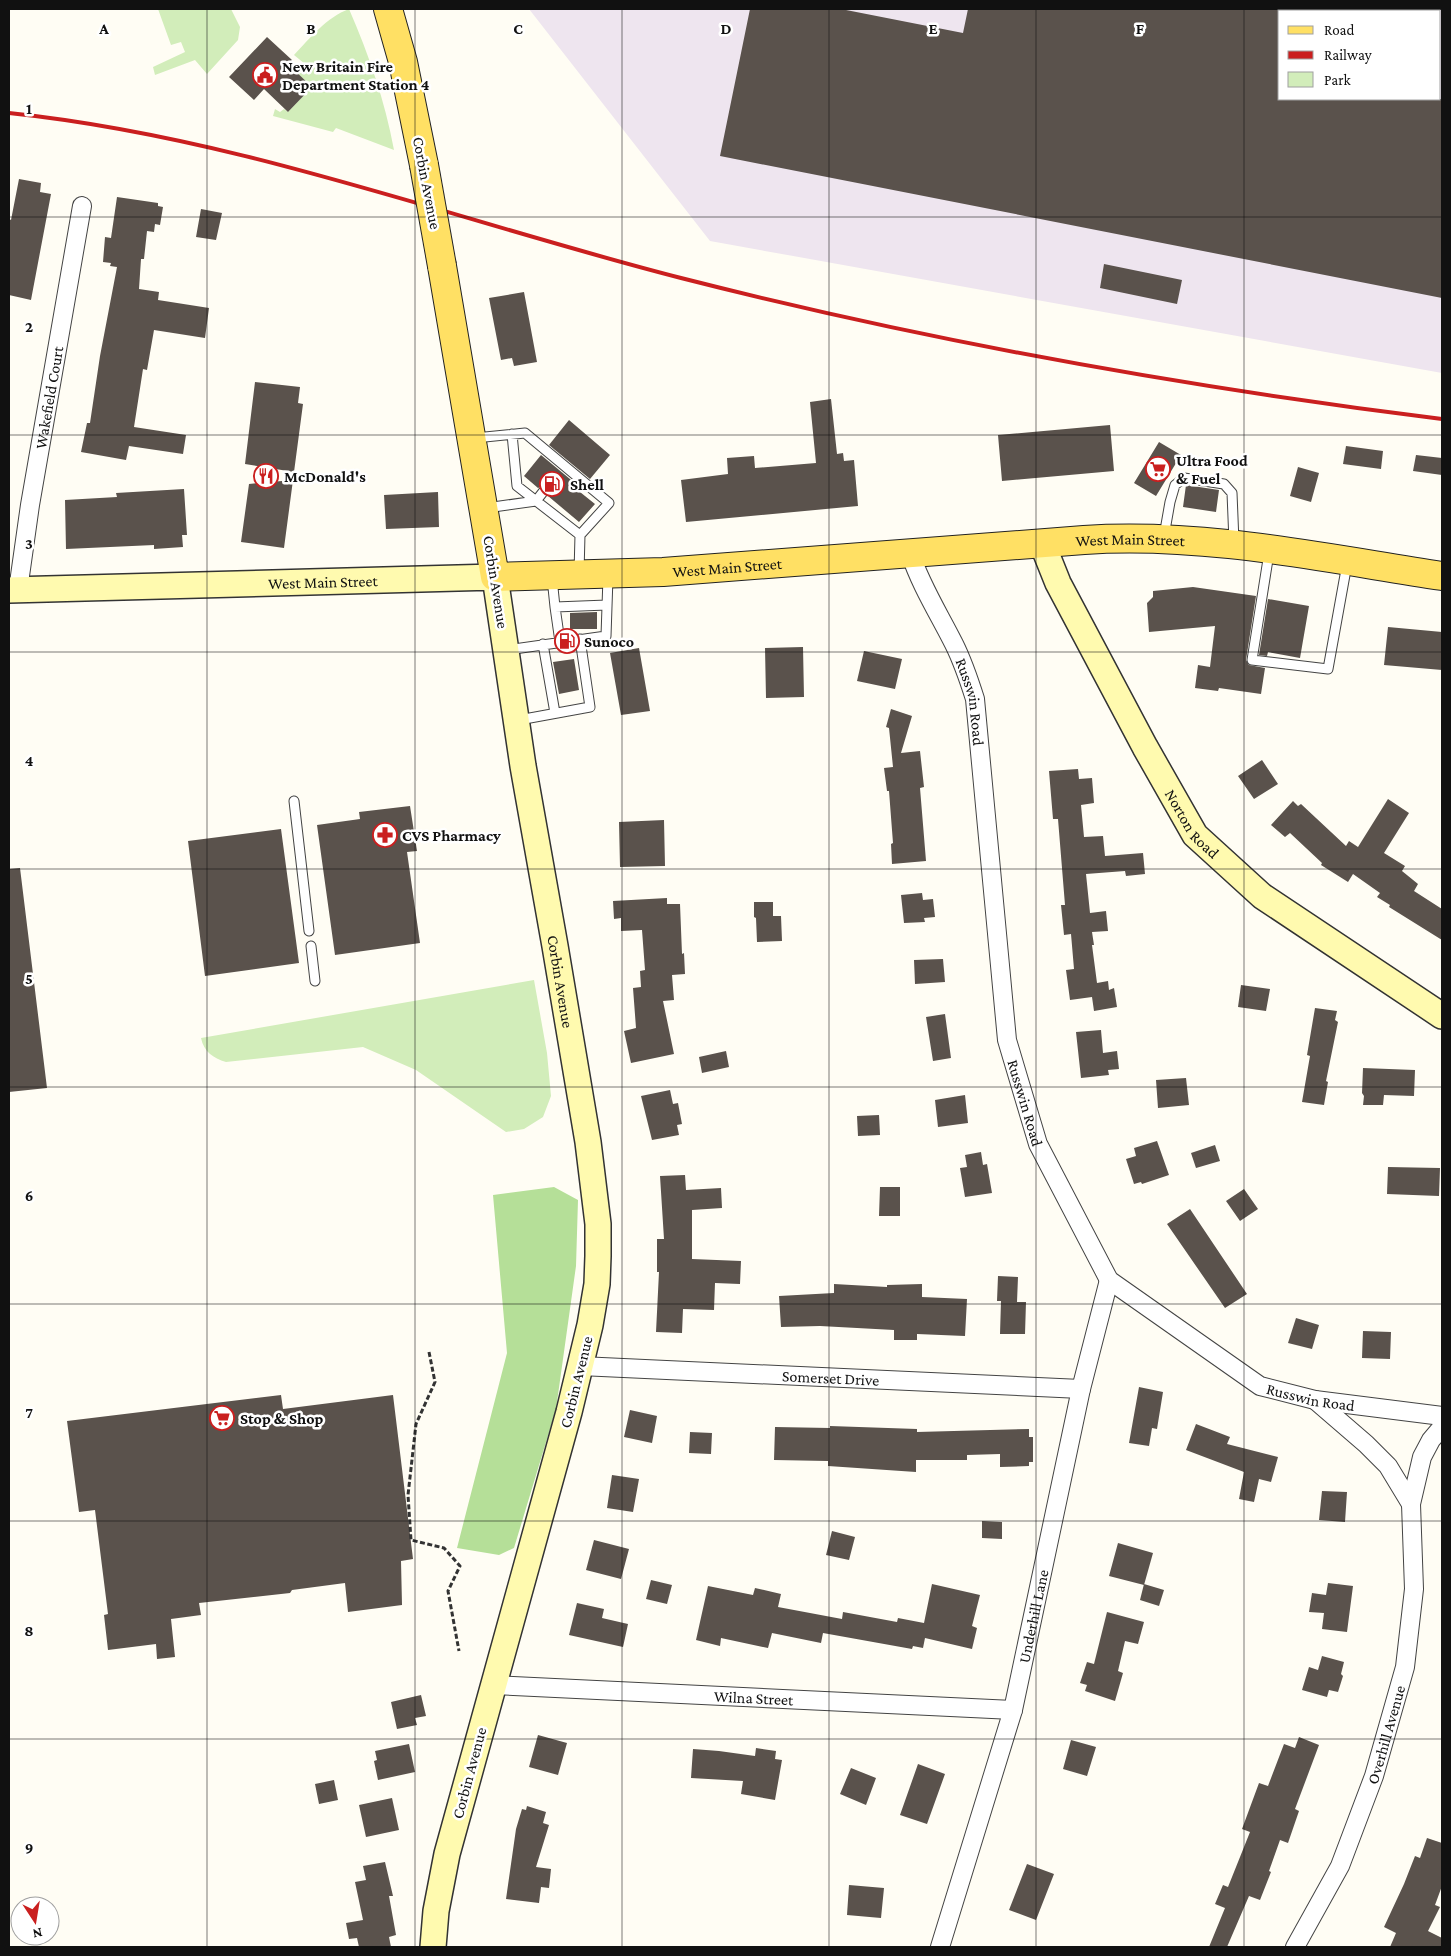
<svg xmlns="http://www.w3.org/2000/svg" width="1451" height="1956" font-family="'Crimson Pro',serif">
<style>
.industrial{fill:#eee5ef;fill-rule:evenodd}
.green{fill:#d2edba}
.forest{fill:#b5df98}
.building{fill:#5a524c}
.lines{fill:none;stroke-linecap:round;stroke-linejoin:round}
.service-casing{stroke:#444;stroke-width:11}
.minor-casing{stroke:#444;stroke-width:20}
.secondary-casing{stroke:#333;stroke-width:28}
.primary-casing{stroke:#222;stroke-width:30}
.path{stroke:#333;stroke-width:3;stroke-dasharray:5 2.5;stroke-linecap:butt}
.service{stroke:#fff;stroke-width:9}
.minor{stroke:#fff;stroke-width:18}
.secondary{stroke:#fffaaf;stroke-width:25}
.primary{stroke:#ffe064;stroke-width:28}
.rail{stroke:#ca1f1f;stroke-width:4}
.primary-bridge-casing{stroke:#222;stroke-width:30;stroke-linecap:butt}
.primary-bridge{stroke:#ffe064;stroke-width:28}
.grid{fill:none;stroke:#111;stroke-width:1;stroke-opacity:0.55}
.labels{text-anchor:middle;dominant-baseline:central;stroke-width:5;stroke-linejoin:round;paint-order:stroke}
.poi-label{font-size:16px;font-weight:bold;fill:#111;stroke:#fff;text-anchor:start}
.street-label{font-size:16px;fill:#111;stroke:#fff}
.grid-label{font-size:16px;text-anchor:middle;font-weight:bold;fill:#111;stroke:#fff;stroke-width:5;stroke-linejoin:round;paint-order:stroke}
</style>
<rect width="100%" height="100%" fill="#fffdf4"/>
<path class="industrial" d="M529 9H1442V373L710 241ZM1280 11H1440V99H1280Z"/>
<path class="green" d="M158 9H231L240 27 238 40 207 74 195 60 155 75 153 67 185 52 181 42 171 45Z
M349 9C369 55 385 101 394 150L336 128 333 132 273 116 275 109 280 112 284 109 288 112 312 87 297 73 305 64 294 55C310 38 327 17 349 9Z
M534 980 547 1053 551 1096 543 1117 524 1129 506 1132 416 1070 363 1047 226 1062C213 1058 204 1052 201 1038Z"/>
<path class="forest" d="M554 1187 578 1200 576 1266 556 1409 514 1548 499 1555 457 1548 507 1353 493 1195Z"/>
<path class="building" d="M750 9H841L963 33 968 9H1280V99H1442V298L720 156Z
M267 37 292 60 288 64 312 87 288 112 264 89 254 100 229 77Z
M19 179 41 183 40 192 51 194 31 300 9 295V219L11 220Z
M117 197 158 203V206L163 207 160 225 155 224 154 232 147 231 144 259H141L139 289 159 292 158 300 209 308 205 338 154 330 147 370 143 369 134 427 186 435 183 454 129 446 126 460 81 452 87 423H90L100 356 117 267 110 266 111 263 103 262 105 237 111 238Z
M201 209 222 213 216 240 196 237Z
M1104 264 1182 280 1177 304 1100 288Z
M524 292 537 362 514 366 512 358 501 360 489 298Z
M255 382 300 387 298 403 303 404 294 472 245 464Z
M831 399 837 454 843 453 844 461 854 460 858 506 686 522 681 480 728 474 727 458 754 456 755 468 816 463 810 402Z
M569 420 610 455 590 479 549 445Z
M1110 425 1114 471 1002 481 998 435Z
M1159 442 1181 455 1156 496 1134 483Z
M1346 446 1383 451 1381 469 1343 464Z
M541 455 582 489 580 492 595 504 579 522 548 496 549 492 547 487 543 486 538 488 524 476Z
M1416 455 1442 458V475L1413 471Z
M1298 467 1319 473 1311 502 1290 496Z
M293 480 284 548 241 542 249 484Z
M1186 485 1219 490 1216 512 1183 507Z
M184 489 187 535H182L183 547 154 549V545L66 549 65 500 117 497 116 493Z
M438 492 439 527 386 529 384 495Z
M1193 587 1256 596 1246 660 1249 665 1265 668 1261 694 1219 688 1218 691 1195 688 1198 665 1210 667 1215 626 1149 632 1147 603 1153 597V591Z
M1268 599 1309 606 1300 658 1268 652 1267 656 1259 655Z
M597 612V629H570V613Z
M1388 627 1442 632V670L1384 665Z
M803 647 804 697 766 698 765 648Z
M639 648 650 711 621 715 610 653Z
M864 651 902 659 895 689 857 681Z
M574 659 579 690 559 694 553 662Z
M891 709 912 716 901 753 920 751 924 787 920 788 926 861 892 864 891 844 893 843 889 791H887L884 768 893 767 889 728 886 727Z
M1262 760 1278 784 1254 799 1238 776Z
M1078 769 1079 779 1092 778 1094 803 1081 805 1084 837 1103 836 1105 856 1143 853 1145 874 1126 876 1125 871 1086 874 1090 913 1106 911 1108 931 1092 932 1094 945H1092L1097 983 1108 981 1109 990 1114 988 1117 1007 1094 1011 1092 997 1070 1000 1066 970 1074 969 1071 934 1064 935 1061 905H1065L1058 819H1053L1049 771Z
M1388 799 1409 813 1384 853 1405 866 1402 871 1418 884 1414 891 1442 909V940L1389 907 1390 905 1377 897 1380 893 1353 874 1348 882 1321 865 1322 863 1290 833 1285 837 1271 825 1293 801 1298 806 1301 804 1346 846 1349 841 1358 847Z
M410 806 417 851 407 852 420 943 335 955 317 825 360 819 359 812Z
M664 820 665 866 620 867 619 822Z
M281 829 299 963 205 976 188 841Z
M20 868 47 1088 9 1092V869Z
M922 893 923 900 933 899 935 917 924 918 925 922 904 923 901 895Z
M667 898V904H680L682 954 684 953 685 974 672 975 674 1000 663 1001 674 1054 631 1063 624 1031 636 1028 633 988 641 987 640 971 645 970 642 930 621 931V918L614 919 613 901Z
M754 902H773V916H781L782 941 757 942 756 918 754 917Z
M943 959 945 982 915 984 914 960Z
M1241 985 1270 989 1266 1011 1238 1007Z
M1315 1008 1337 1011 1335 1020 1338 1022 1326 1081 1328 1082 1324 1105 1302 1102 1310 1056 1307 1055Z
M945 1014 951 1058 933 1061 926 1017Z
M1101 1030 1103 1053 1117 1051 1119 1069 1108 1070 1109 1075 1081 1078 1076 1032Z
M726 1051 729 1067 702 1073 699 1057Z
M1363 1068 1415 1070 1414 1096 1384 1095 1383 1105H1363L1364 1096 1362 1093Z
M1186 1078 1189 1105 1158 1108 1156 1080Z
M670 1090 673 1104 678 1103 682 1124 677 1125 679 1135 652 1140 641 1096Z
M965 1095 968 1123 938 1127 935 1100Z
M879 1115 880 1135 858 1136 857 1116Z
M1157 1141 1169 1175 1142 1184 1141 1182 1134 1184 1126 1159 1136 1156 1134 1148Z
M1215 1145 1220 1161 1196 1168 1191 1153Z
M981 1152 983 1165 987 1164 992 1193 965 1197 960 1168 967 1167 965 1155Z
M1388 1167 1440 1168 1439 1196 1387 1194Z
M685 1175 686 1190 721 1188 722 1208 692 1210V1259L741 1261 740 1284 715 1283 714 1310 683 1309 682 1333 656 1332 659 1272H657V1239H664L660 1176Z
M880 1187H900V1216H879Z
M1244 1189 1258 1209 1240 1221 1226 1201Z
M1190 1209 1247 1294 1225 1308 1167 1224Z
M998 1276 1018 1277 1017 1302H1026L1025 1334H1000L1001 1301H997Z
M834 1284 887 1287V1285L922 1284V1297L967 1299 965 1336 917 1334V1340H894V1330L820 1326 781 1327 779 1296 834 1293Z
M1296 1318 1319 1325 1312 1349 1288 1343Z
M1363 1331 1391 1332 1390 1359 1362 1358Z
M1139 1387 1163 1392 1157 1429 1152 1428 1149 1446 1129 1443Z
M281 1395 283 1409 393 1395 413 1559 401 1561 402 1605 348 1612 345 1583 292 1590 290 1593 199 1603 201 1615 171 1619 175 1657 157 1659 156 1644 108 1650 104 1615 108 1614 95 1510 79 1512 67 1421Z
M630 1410 657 1416 652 1443 624 1437Z
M1196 1424 1230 1437 1227 1444 1278 1457 1271 1482 1259 1479 1254 1502 1239 1499 1244 1472 1186 1450Z
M830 1426 917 1429V1432L1029 1429V1437H1033V1462H1029V1466L1000 1467V1454L967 1455V1460H916V1472L828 1466V1461L774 1460 775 1427 830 1428Z
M690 1432 712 1433 711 1454 689 1453Z
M612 1475 639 1479 633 1512 607 1508Z
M1322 1491 1347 1492 1345 1522 1319 1520Z
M982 1521 1002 1522V1539L982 1538Z
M832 1531 855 1537 849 1560 826 1555Z
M594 1540 629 1549 621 1579 586 1570Z
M1118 1543 1153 1553 1144 1585 1109 1576Z
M651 1580 672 1585 667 1604 646 1599Z
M1328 1583 1353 1586 1347 1632 1322 1629 1324 1613 1309 1612 1312 1593 1326 1595Z
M932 1584 980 1595 972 1626 977 1628 972 1649 925 1638 923 1648 913 1646 912 1649 823 1633 821 1643 772 1633 768 1648 721 1638 720 1646 696 1640 708 1586 753 1595 755 1588 781 1594 778 1607 842 1619 843 1612 897 1622 898 1618 924 1623Z
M1144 1584 1164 1590 1159 1606 1140 1600Z
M577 1603 604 1609 602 1618 628 1624 623 1647 569 1635Z
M1107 1612 1144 1622 1138 1644 1125 1641 1118 1671 1123 1673 1115 1701 1085 1691 1087 1685 1080 1683 1087 1662 1094 1664Z
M1322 1656 1344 1662 1341 1674 1343 1676 1338 1692 1329 1690 1327 1697 1302 1690 1309 1667 1318 1670Z
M421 1695 426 1716 415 1718 417 1725 397 1729 391 1702Z
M538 1735 567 1743 558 1775 529 1767Z
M1299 1737 1319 1745 1295 1809 1299 1811 1288 1843 1280 1840 1269 1871 1271 1872 1260 1900 1249 1896 1227 1947H1209L1225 1908 1215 1904 1223 1885 1228 1887 1250 1832 1242 1829 1259 1783 1268 1786 1284 1744 1295 1748Z
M1071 1740 1096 1747 1087 1776 1063 1769Z
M409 1744 415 1772 378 1780 374 1761 377 1760 375 1751Z
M756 1748 776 1751 775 1759 782 1760 775 1800 741 1794 743 1781 691 1778 693 1749 719 1751 755 1756Z
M918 1764 945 1774 927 1824 900 1815Z
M851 1768 876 1778 866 1805 840 1794Z
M334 1780 338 1800 319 1804 315 1784Z
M392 1798 399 1830 366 1837 359 1805Z
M527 1806 546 1812 543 1823 549 1825 536 1867 551 1869 549 1888 541 1887 539 1903 506 1899 516 1829 522 1809 526 1810Z
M1427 1838 1442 1843V1886L1435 1905 1440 1907 1428 1931 1442 1938V1947H1390L1396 1933 1384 1927 1404 1884 1415 1856 1420 1858Z
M385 1862 393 1896H389L396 1935 389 1937 391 1947H359L357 1938 349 1939 346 1923 363 1920 355 1882 366 1880 363 1866Z
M1027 1864 1054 1874 1036 1920 1009 1910Z
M849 1885 884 1888 881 1918 847 1915Z"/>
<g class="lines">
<defs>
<path id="service" d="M512 434 517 486 580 535
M475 438 525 433 609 503 580 535 579 573
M486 508 536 501 543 492
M1164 536 1170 502 1175 485 1184 478 1224 484 1232 493 1234 542
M1269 553 1252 660 1328 669 1347 564
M552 578 555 607
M560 642 555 607 607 605
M543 644 555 713
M507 650 606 636 608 577
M519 720 590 707 580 639
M294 801 309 931
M311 946 315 981"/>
<g id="minor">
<path id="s1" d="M910 553C921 586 939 614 954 644 963 662 969 680 975 699L1007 1040 1038 1144 1109 1280 1260 1386 1315 1400 1442 1416"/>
<path id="s2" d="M18 590 30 505 82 206"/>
<path id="s3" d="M580 1366 1081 1389"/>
<path d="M1315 1400 1366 1444 1388 1466 1411 1504"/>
<path id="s4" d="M494 1685 1013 1710"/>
<path id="s5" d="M940 1947 1013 1710 1081 1389 1109 1280"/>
<path id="s6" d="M1295 1947 1340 1866 1374 1776 1405 1667 1414 1589 1411 1504 1422 1457 1431 1440 1442 1427"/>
</g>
<g id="secondary">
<path id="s7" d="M1042 543 1058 583 1145 747 1195 835 1262 896 1442 1016"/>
<path id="s8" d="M9 590 495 577 523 766 555 946 588 1142 598 1224V1256L597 1284 590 1325 569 1412 447 1854 436 1911 433 1947"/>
</g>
<g id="primary">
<path d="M388 9 403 62 424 165"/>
<path id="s9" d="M442 266 495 577 663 572 1084 540C1205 532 1323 558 1442 576"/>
</g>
</defs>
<use href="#service" class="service-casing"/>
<use href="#minor" class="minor-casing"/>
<use href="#secondary" class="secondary-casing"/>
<use href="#primary" class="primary-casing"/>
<path class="path" d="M429 1352 435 1382 416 1424 408 1495 411 1540 444 1548 460 1566 448 1591 459 1651"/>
<use href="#service" class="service"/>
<use href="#minor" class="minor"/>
<use href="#secondary" class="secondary"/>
<use href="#primary" class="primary"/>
<path class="rail" d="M9 113C239 137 458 221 681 278 932 342 1186 387 1442 419"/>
<defs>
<path id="primary-bridge" d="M424 165 442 266"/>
</defs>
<use href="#primary-bridge" class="primary-bridge-casing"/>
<use href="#primary-bridge" class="primary-bridge"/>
</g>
<path class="grid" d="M207 9V1947M415 9V1947M622 9V1947M829 9V1947M1036 9V1947M1244 9V1947M9 217H1442M9 435H1442M9 652H1442M9 869H1442M9 1087H1442M9 1304H1442M9 1521H1442M9 1739H1442"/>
<defs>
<symbol id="civic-ring" viewBox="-11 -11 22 22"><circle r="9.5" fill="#fff" stroke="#ca1f1f" stroke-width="1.5"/><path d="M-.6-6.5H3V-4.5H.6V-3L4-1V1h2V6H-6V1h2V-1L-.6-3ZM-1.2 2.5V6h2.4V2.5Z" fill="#ca1f1f"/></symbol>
<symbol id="supermarket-ring" viewBox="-11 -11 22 22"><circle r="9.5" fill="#fff" stroke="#ca1f1f" stroke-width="1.5"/><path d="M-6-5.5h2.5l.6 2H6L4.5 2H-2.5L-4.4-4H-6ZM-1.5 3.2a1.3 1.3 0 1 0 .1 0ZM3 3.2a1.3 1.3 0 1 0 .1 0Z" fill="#ca1f1f"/></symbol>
<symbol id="restaurant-ring" viewBox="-11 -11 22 22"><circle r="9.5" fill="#fff" stroke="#ca1f1f" stroke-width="1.5"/><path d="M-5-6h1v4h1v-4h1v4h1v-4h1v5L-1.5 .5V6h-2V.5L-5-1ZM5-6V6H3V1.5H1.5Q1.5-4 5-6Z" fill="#ca1f1f"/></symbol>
<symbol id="fuel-ring" viewBox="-11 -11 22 22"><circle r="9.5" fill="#fff" stroke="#ca1f1f" stroke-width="1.5"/><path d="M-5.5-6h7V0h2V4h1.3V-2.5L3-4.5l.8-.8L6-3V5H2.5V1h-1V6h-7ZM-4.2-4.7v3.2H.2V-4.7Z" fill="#ca1f1f"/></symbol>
<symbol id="pharmacy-ring" viewBox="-11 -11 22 22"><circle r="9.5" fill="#fff" stroke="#ca1f1f" stroke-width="1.5"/><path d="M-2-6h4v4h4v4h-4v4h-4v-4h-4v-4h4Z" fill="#ca1f1f"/></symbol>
</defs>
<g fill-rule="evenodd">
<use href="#civic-ring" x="251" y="61" width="28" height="28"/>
<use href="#supermarket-ring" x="1144" y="455" width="28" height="28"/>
<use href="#restaurant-ring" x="252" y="462" width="28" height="28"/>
<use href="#fuel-ring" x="538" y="470" width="28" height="28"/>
<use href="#fuel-ring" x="553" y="627" width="28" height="28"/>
<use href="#pharmacy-ring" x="371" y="821" width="28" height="28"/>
<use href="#supermarket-ring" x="208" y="1404" width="28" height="28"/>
</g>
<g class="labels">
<g class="poi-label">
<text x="282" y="66">New Britain Fire<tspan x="282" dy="18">Department Station 4</tspan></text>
<text x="1176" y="460">Ultra Food<tspan x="1176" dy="18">&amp; Fuel</tspan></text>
<text x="284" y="476">McDonald's</text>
<text x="570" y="484">Shell</text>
<text x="584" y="641">Sunoco</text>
<text x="402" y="835">CVS Pharmacy</text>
<text x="240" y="1418">Stop &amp; Shop</text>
</g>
<g class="street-label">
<text transform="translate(427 183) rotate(79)">Corbin Avenue</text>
<text stroke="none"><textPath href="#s2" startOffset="195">Wakefield Court</textPath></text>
<text stroke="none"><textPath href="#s9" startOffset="952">West Main Street</textPath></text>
<text stroke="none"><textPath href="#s9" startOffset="548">West Main Street</textPath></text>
<text stroke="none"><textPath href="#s8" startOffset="314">West Main Street</textPath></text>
<text transform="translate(496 582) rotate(81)">Corbin Avenue</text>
<text stroke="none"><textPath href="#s1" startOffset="162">Russwin Road</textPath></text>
<text stroke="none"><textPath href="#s7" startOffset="319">Norton Road</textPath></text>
<text stroke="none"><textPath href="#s8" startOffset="896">Corbin Avenue</textPath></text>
<text stroke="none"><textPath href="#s1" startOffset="568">Russwin Road</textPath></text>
<text stroke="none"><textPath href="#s3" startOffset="251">Somerset Drive</textPath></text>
<text transform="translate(576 1382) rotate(-76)">Corbin Avenue</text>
<text stroke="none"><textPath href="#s1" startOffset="1001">Russwin Road</textPath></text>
<text stroke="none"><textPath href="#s5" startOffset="344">Underhill Lane</textPath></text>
<text stroke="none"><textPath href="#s4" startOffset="260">Wilna Street</textPath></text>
<text stroke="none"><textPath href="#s6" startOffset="232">Overhill Avenue</textPath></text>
<text transform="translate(469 1773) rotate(-75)">Corbin Avenue</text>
</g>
</g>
<g class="grid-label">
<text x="104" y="34">A</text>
<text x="311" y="34">B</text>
<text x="518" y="34">C</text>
<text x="726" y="34">D</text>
<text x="933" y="34">E</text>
<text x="1140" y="34">F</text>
<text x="29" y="114">1</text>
<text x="29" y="332">2</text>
<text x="29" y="549">3</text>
<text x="29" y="766">4</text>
<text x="29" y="984">5</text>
<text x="29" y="1201">6</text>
<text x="29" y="1418">7</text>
<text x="29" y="1636">8</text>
<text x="29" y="1853">9</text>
</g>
<rect width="1451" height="1956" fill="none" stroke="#111111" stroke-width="20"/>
<rect x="1278" y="10" width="162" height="90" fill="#ffffff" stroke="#a0a0a0"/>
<rect x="1288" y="26" width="25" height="8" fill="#ffe064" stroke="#a0a0a0"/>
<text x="1324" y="35" font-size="15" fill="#111111">Road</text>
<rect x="1288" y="51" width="25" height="8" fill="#ca1f1f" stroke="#a0a0a0"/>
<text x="1324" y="60" font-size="15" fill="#111111">Railway</text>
<rect x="1288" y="72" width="25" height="15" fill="#d2edba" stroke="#a0a0a0"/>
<text x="1324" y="85" font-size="15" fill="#111111">Park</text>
<g transform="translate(35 1921) rotate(168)"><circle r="24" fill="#ffffff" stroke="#a0a0a0"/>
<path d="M0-4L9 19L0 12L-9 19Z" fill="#ca1f1f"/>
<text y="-8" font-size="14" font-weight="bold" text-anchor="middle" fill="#111111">N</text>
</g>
</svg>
